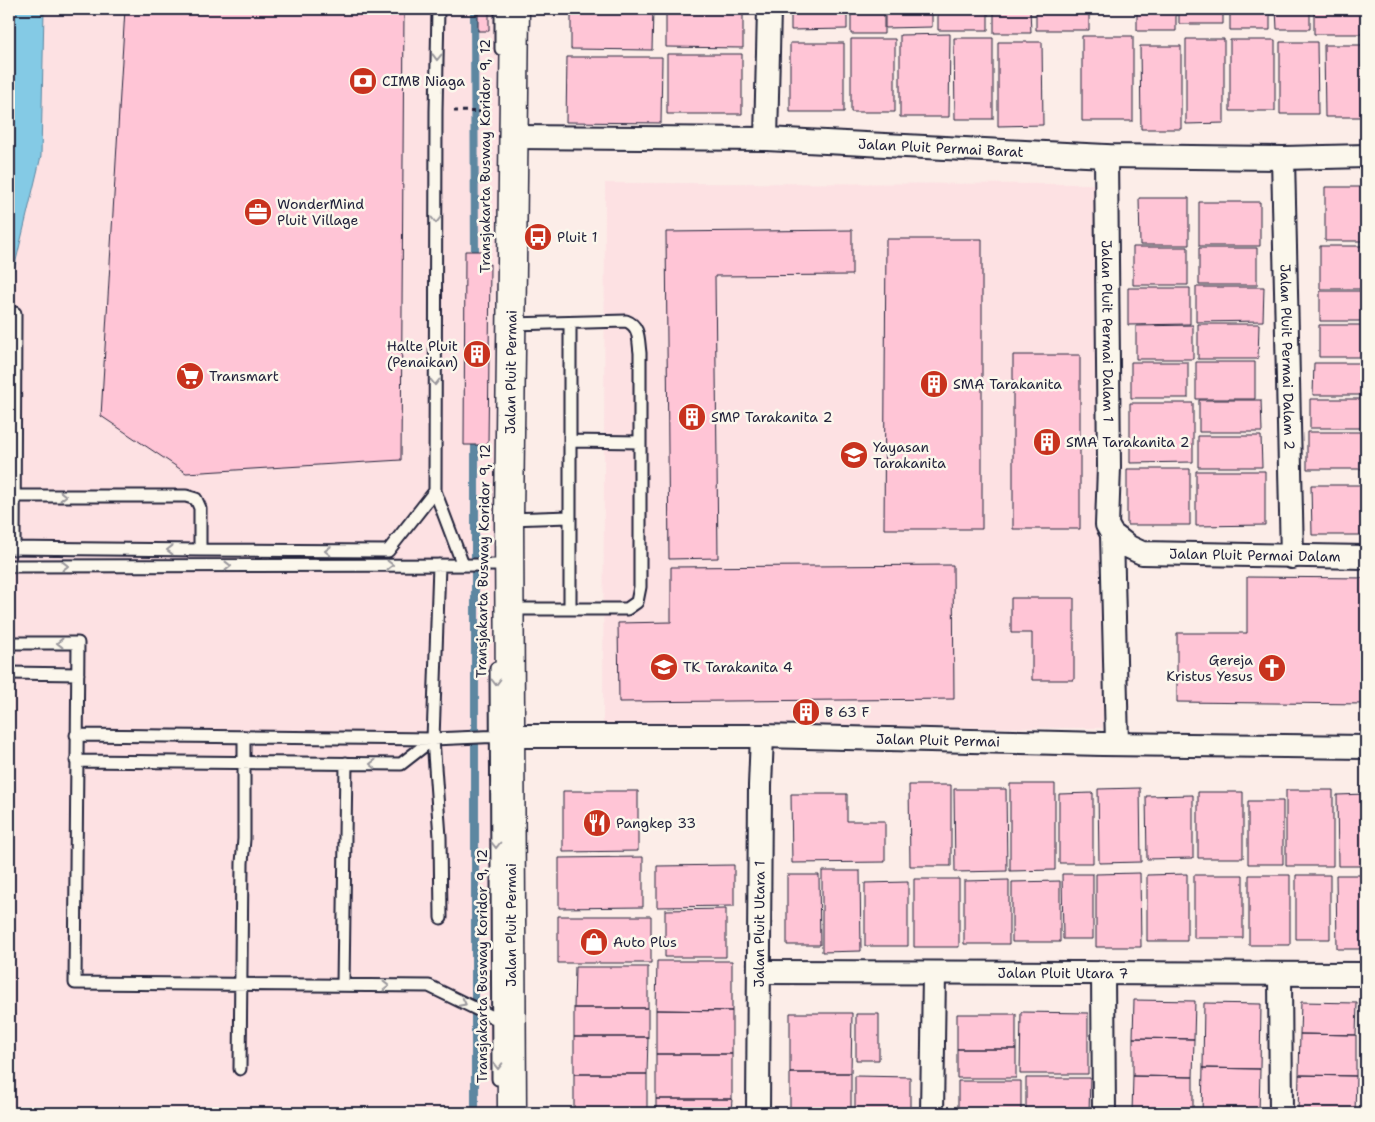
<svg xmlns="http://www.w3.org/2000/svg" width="1375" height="1122" font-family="'Shantell Sans',sans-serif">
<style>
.built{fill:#fde1e3}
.water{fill:#84cae5;stroke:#5d87a1}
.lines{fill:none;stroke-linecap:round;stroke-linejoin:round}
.stream{stroke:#5d87a1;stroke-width:8}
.building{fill:#ffc5d6;stroke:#22223b}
.lane-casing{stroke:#22223b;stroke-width:15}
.street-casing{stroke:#22223b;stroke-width:26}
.secondary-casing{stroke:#22223b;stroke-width:31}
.path{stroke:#22223b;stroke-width:3;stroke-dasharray:4 4;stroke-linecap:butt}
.lane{stroke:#fbf7ec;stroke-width:11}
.street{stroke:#fbf7ec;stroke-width:22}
.secondary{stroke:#fbf7ec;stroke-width:28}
.oneway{stroke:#99979c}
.labels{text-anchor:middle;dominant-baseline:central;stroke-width:5;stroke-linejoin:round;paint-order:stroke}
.poi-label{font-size:14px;fill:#22223b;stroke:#fbf7ec;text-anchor:start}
.street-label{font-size:14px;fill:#22223b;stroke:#fbf7ec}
</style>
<rect width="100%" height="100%" fill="#fcede8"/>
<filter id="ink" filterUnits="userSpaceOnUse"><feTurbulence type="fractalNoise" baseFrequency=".02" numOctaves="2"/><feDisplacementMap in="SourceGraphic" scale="10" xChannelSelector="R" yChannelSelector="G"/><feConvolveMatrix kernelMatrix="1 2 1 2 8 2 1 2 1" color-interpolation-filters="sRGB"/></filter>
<g filter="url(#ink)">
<path class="built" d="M9 9H522L510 1113H9Z
M605 183 1105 184 1103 728 603 726Z"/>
<path class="water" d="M9 9H44L41 156 9 290Z"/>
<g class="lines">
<path class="stream" d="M474 9 475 259
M475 436V1113"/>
</g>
<path class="building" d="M125 9H404L401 460 186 473 101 416Z
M478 9H489V31H478Z
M571 9H653L652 50 571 49Z
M666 9H743V48L666 47Z
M791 9H847V29L791 30Z
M851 9H884V34H851Z
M885 9H932V27L885 28Z
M938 9H988V30H938Z
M994 9H1030L1031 33H994Z
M1036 9H1089V30H1036Z
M1137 9H1176V31H1137Z
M1179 9H1223V24H1179Z
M1230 9H1270V30H1230Z
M1276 9H1310V29H1277Z
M1314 9H1366V34H1314Z
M950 34 949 117H900V35Z
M1082 36H1133V121H1082Z
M954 38H993V119H955Z
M851 39H895V112H851Z
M1186 39H1224V123L1186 124Z
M1230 40H1275V111H1230Z
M998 42H1042L1043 125 998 126Z
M1280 42H1317L1318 114H1280Z
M790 43H844V112H790Z
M1324 45H1366V117H1325Z
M1140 46H1181V129H1141Z
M667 54H742V114H667Z
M567 57H662L661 123 566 122Z
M1325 187H1366V241H1325Z
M1139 198H1189V245H1140Z
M1199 202H1260V246H1199Z
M852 230V275L715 276 718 558 669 559 666 232Z
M886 239H982V529H884Z
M1320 246H1366V289H1320Z
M1133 247H1188V285H1133Z
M1199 248H1257V285H1199Z
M465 251H482L483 264H490L488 445H464Z
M1196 287H1264L1263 321 1196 322Z
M1128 288H1190V324L1128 325Z
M1320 291H1366V321H1320Z
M1198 324H1259L1258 359H1198Z
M1193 325V359H1136V326Z
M1319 325H1366V357H1319Z
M1013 355H1080V529H1013Z
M1131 362H1188V398H1131Z
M1196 362H1255V399H1196Z
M1314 363H1366V395H1313Z
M1310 399H1366V428H1310Z
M1199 400H1261L1262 432H1199Z
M1130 403H1193V462L1130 463Z
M1307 432H1366V469H1307Z
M1198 436H1261L1262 467H1198Z
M1127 469H1190V525H1127Z
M1196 471H1265V525L1196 526Z
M1311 485H1366V535H1312Z
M953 565 954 699 619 702 618 623 671 622V567Z
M1247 577 1366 578V704L1177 702V633H1247Z
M1011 598H1074V680H1032V633H1011Z
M795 705H817V719L795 718Z
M1010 784H1055V870L1010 871Z
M909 785H951V866H910Z
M1140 788 1141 862 1099 863 1098 789Z
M954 789H1006L1007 871 955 872Z
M1286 790H1333V866H1286Z
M563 791H638V851L563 852Z
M1198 792H1243V858H1198Z
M1093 793V863H1059V794Z
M791 794H847V821H885V862L792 863Z
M1366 794V866H1338L1337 795Z
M1193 795V858L1147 859 1146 796Z
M1248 801H1283V864H1248Z
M643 857V907L559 908V858Z
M734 865V906L657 907V866Z
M822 871H860L861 951 822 952Z
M1140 873 1141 947H1096V874Z
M1062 874H1093V939H1063Z
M1187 874V941H1147V875Z
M787 875H819L820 945H787Z
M1194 875H1243V938H1194Z
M1249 875H1290V945H1249Z
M1296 875H1330V939H1296Z
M1336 875H1366V949H1337Z
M914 879H959V947H914Z
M1009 880V944H964V881Z
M1060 881V942H1012V882Z
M908 882V946H865V883Z
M726 909V957H665V910Z
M558 916H651V963H558Z
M657 961H732V1011L656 1010Z
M575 967H648V1008H574Z
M1134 1000 1195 1001 1194 1039 1133 1038Z
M1301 1002 1357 1003 1356 1035 1300 1034Z
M1204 1003 1261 1004 1260 1069 1203 1068Z
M574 1008H648V1037H574Z
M656 1010 732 1011V1054H656Z
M1021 1012 1088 1013V1074H1020Z
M790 1013H852L851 1073H790Z
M856 1014H879V1060H856Z
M957 1014H1016V1049H957Z
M1300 1034 1356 1035V1076L1299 1075Z
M574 1037H648L647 1074H574Z
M1133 1038 1194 1039 1193 1077 1133 1076Z
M957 1049H1016V1078H957Z
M656 1054H732V1099H656Z
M1203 1068 1260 1069 1259 1113H1202Z
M790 1073H851V1113H790Z
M574 1074H647V1109H574Z
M1299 1075 1356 1076 1355 1113H1298Z
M855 1076 910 1077V1113H855Z
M1133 1076 1193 1077V1113H1132Z
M1026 1078H1090L1089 1113H1026Z
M958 1081H1021V1113H958Z
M656 1099H732L731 1113H656Z
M574 1109H647V1113H574Z"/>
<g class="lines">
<defs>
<path id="lane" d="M438 9 436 111 435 491 463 565
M501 49V9
M511 324 626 321C640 326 638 339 640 353V587L637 602 627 609H570V324
M570 441 640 442
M509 519 569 517
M9 548 200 550V508L196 499 186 496H14
M14 549 15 313
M200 550 388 551 435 491
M439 565 433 739 440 837 441 918
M9 566 509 565
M509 609H570
M9 643H78L75 983 429 986 503 1022
M496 668 498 1079
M9 673 78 674
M76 735 433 739 503 736
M76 761 401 764 433 739
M343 985 346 763
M240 1069 242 863 244 839V737"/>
<g id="street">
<path id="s1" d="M513 137 766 139 1106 156 1283 158 1366 156"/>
<path d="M766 139 769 9"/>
<path id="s2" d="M1106 156 1109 467 1107 525 1112 534 1120 540 1129 547 1142 553 1366 557"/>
<path id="s3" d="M1283 158 1292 557"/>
<path d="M1112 534 1117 744"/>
<path id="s4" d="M510 736H762L1102 744 1366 747"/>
<path id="s5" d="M759 972 1366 974"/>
<path d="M1103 972 1104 1113"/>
<path d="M1280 974 1281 1113"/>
<path id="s6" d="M758 1113 760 786 762 736"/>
<path d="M932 1113 934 974"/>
</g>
<g id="secondary">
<path id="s7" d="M512 1113 509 519 515 9"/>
</g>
</defs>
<use href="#lane" class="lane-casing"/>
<use href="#street" class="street-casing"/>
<use href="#secondary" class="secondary-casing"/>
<path class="path" d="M454 111 490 112"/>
<use href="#lane" class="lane"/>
<use href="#street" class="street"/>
<use href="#secondary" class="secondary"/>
</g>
<defs><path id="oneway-chevron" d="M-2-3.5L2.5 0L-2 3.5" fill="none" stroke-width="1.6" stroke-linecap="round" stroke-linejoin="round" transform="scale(1.25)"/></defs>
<g class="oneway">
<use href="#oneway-chevron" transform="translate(437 57) rotate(91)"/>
<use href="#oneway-chevron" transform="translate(436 220) rotate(90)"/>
<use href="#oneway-chevron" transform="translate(435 382) rotate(90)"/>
<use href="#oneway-chevron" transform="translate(63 496)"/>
<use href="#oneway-chevron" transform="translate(170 550) rotate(-180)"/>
<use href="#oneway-chevron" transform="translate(328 551) rotate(-179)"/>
<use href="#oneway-chevron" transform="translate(390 565)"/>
<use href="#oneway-chevron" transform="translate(65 566)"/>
<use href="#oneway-chevron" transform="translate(228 566)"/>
<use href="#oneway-chevron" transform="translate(60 643) rotate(-180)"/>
<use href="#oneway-chevron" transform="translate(496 682) rotate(90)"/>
<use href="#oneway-chevron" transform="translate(373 764) rotate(-179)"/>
<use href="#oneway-chevron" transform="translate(496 845) rotate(90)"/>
<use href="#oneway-chevron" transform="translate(386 986)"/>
<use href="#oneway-chevron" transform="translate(463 1003) rotate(27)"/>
<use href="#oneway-chevron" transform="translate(498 1066) rotate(89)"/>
</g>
</g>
<defs>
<symbol id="bank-disc" viewBox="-11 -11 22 22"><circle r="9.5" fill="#c8321e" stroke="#fbf7ec"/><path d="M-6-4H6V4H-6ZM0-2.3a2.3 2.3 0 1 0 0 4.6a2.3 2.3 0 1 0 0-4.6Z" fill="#fff"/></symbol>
<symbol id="office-disc" viewBox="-11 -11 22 22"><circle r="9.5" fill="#c8321e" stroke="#fbf7ec"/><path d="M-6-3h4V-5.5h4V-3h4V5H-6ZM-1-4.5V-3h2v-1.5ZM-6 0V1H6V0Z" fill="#fff"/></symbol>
<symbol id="bus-disc" viewBox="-11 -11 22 22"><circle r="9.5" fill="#c8321e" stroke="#fbf7ec"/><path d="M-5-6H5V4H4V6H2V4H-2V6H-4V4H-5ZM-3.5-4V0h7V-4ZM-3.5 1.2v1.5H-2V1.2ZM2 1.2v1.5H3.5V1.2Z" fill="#fff"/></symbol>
<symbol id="building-disc" viewBox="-11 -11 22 22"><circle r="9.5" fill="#c8321e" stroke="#fbf7ec"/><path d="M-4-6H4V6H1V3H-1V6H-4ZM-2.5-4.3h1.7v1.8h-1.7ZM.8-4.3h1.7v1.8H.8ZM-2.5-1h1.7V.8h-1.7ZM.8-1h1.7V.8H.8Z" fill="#fff"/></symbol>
<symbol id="supermarket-disc" viewBox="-11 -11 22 22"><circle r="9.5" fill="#c8321e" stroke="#fbf7ec"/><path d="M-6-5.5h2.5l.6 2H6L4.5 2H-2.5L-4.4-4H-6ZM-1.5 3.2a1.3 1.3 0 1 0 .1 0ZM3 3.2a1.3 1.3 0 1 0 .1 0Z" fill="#fff"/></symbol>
<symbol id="school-disc" viewBox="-11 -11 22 22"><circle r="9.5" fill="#c8321e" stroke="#fbf7ec"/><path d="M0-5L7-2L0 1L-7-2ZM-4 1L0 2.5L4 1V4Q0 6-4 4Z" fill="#fff"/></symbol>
<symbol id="church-disc" viewBox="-11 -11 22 22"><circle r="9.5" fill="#c8321e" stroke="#fbf7ec"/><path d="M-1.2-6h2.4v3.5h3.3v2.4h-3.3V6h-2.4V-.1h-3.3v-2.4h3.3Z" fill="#fff"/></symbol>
<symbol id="restaurant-disc" viewBox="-11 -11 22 22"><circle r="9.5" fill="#c8321e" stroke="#fbf7ec"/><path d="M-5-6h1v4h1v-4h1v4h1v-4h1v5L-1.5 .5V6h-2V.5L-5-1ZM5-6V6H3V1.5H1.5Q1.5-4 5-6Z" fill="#fff"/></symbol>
<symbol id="shop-disc" viewBox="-11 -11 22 22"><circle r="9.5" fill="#c8321e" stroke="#fbf7ec"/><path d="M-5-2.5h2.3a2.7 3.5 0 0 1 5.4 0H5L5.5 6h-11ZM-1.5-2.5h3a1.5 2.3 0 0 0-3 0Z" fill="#fff"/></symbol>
</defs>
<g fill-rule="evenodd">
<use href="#bank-disc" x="347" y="65" width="32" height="32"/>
<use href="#office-disc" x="242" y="196" width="32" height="32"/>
<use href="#bus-disc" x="522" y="221" width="32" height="32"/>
<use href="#building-disc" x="461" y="338" width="32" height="32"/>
<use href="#supermarket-disc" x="174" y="360" width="32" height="32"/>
<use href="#building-disc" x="918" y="368" width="32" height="32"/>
<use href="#building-disc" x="676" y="401" width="32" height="32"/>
<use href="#building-disc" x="1031" y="426" width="32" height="32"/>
<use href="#school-disc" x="838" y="439" width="32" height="32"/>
<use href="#school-disc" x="648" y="651" width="32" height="32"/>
<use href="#church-disc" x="1256" y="652" width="32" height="32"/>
<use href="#building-disc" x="790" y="696" width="32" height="32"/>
<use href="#restaurant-disc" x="581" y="807" width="32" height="32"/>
<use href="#shop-disc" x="578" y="926" width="32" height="32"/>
</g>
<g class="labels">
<g class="poi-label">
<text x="382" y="81">CIMB Niaga</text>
<text x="277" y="204">WonderMind<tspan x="277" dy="16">Pluit Village</tspan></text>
<text x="557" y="237">Pluit 1</text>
<text x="458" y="346" text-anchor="end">Halte Pluit<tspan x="458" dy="16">(Penaikan)</tspan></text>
<text x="209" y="376">Transmart</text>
<text x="953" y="384">SMA Tarakanita</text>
<text x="711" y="417">SMP Tarakanita 2</text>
<text x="1066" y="442">SMA Tarakanita 2</text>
<text x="873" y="447">Yayasan<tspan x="873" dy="16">Tarakanita</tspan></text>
<text x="1253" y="660" text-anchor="end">Gereja<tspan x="1253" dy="16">Kristus Yesus</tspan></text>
<text x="683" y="667">TK Tarakanita 4</text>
<text x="825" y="712">B 63 F</text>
<text x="616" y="823">Pangkep 33</text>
<text x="613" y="942">Auto Plus</text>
</g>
<g class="street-label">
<text stroke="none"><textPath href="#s1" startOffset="428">Jalan Pluit Permai Barat</textPath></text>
<text transform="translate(485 156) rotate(-90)">Transjakarta Busway Koridor 9, 12</text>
<text stroke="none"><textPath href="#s2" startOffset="175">Jalan Pluit Permai Dalam 1</textPath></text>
<text stroke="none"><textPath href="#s3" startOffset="199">Jalan Pluit Permai Dalam 2</textPath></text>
<text stroke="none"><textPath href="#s7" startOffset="741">Jalan Pluit Permai</textPath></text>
<text stroke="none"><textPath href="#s2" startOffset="528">Jalan Pluit Permai Dalam</textPath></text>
<text transform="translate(483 561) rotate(-89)">Transjakarta Busway Koridor 9, 12</text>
<text stroke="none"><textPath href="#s4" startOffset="428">Jalan Pluit Permai</textPath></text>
<text stroke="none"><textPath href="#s6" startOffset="189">Jalan Pluit Utara 1</textPath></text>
<text transform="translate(511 925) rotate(-90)">Jalan Pluit Permai</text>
<text transform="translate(482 966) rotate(-90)">Transjakarta Busway Koridor 9, 12</text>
<text stroke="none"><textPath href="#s5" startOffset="304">Jalan Pluit Utara 7</textPath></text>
</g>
</g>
<rect width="1375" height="1122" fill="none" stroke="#fbf7ec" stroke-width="30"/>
<rect x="15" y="15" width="1345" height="1092" fill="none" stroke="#22223b" stroke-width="2" filter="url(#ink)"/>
</svg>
